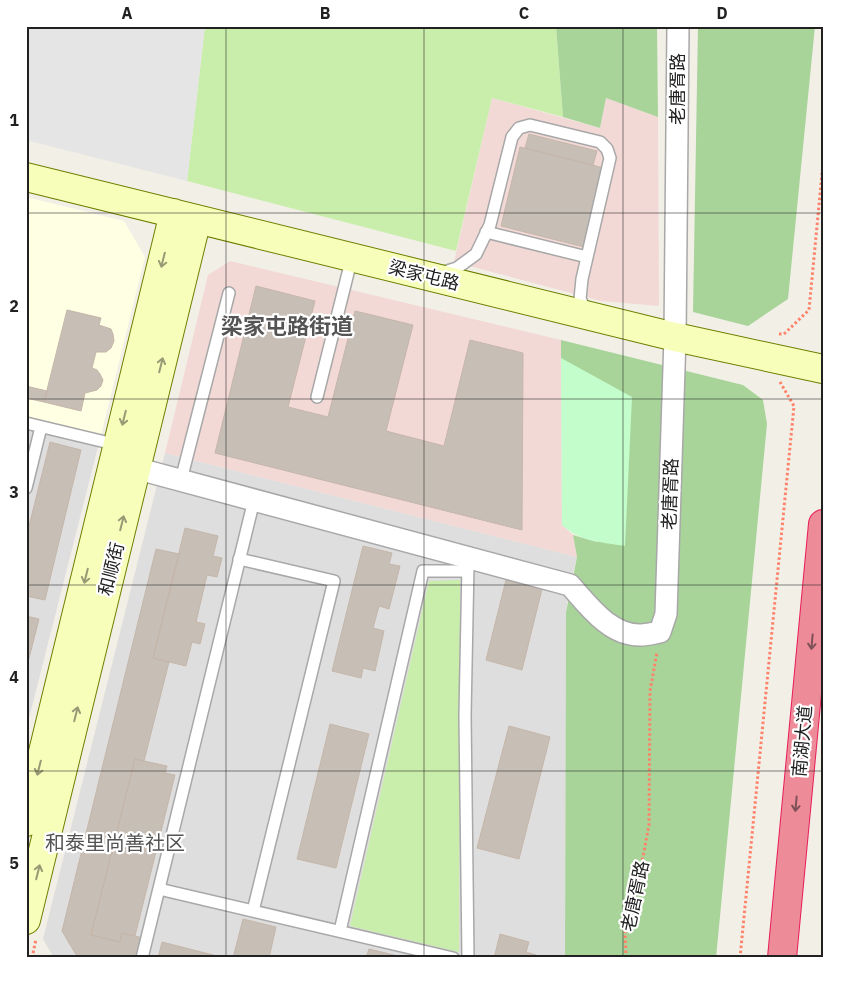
<svg xmlns="http://www.w3.org/2000/svg" width="849" height="984" font-family="'IBM Plex Sans','Noto Sans SC',sans-serif">
<style>
.residential{fill:#dfdede}
.commercial{fill:#f3d9d6}
.education{fill:#feffe3}
.grass{fill:#c9eeab}
.forest{fill:#a8d49a}
.park{fill:#c3fdcb}
.parking{fill:#e5e5e5}
.building{fill:#c7beb6;stroke:#c5b6a9}
.lines{fill:none;stroke-linecap:round;stroke-linejoin:round}
.lane-casing{stroke:#a8a8a8;stroke-width:14}
.street-casing{stroke:#a8a8a8;stroke-width:24}
.secondary-casing{stroke:#6c8000;stroke-width:30}
.highway-casing{stroke:#e71e59;stroke-width:30}
.path{stroke:#ff826b;stroke-width:3;stroke-dasharray:2.5 2.5;stroke-linecap:butt}
.lane{stroke:#fff;stroke-width:11}
.street{stroke:#fff;stroke-width:21}
.secondary{stroke:#f7feba;stroke-width:28}
.highway{stroke:#ed8b99;stroke-width:28}
.oneway{stroke:#979b75}
.oneway2{stroke:#7d5157}
.grid{fill:none;stroke:#212121;stroke-width:1;stroke-opacity:0.55}
.labels{text-anchor:middle;dominant-baseline:central;stroke-width:4.5;stroke-linejoin:round;paint-order:stroke}
.street-label{font-size:18px;fill:#212121;stroke:#fff}
.quarter-label{font-size:20px;fill:#545454;stroke:#fff}
.district-label{font-size:22px;font-weight:bold;fill:#545454;stroke:#fff}
.neatline{fill:none;stroke:#212121;stroke-width:2}
.grid-label{font-size:16px;text-anchor:middle;font-weight:bold;fill:#212121}
</style>
<rect width="100%" height="100%" fill="#f2efe7"/>
<path class="residential" d="M26 417 101 435 26 730Z
M165 453 577 557 570 585 566 612 565 958H54L43 939Z"/>
<path class="commercial" d="M492 98 600 128 606 98 658 117 659 306 601 301 454 262Z
M230 261 561 340 562 525 573 535 577 557 165 453 208 275Z"/>
<path class="education" d="M26 197 124 221 145 257 101 435 26 417Z"/>
<path class="grass" d="M205 26H556L563 117 492 98 456 251 187 181Z
M460 580 459 952 350 926 429 581Z"/>
<path class="forest" d="M556 26H657L658 117 606 98 600 128 563 117Z
M698 26H815L788 299 748 326 693 312Z
M561 340 743 385 763 400 767 424 716 958H565L566 612 577 557 573 535 597 542 561 358Z"/>
<path class="park" d="M561 358 632 397 625 546C601 542 581 542 562 525Z"/>
<path class="parking" d="M26 26H205L187 181 26 140Z"/>
<path class="building" d="M529 134 597 151 593 165 525 148Z
M520 147 604 168 584 247 501 226Z
M256 286 315 301 288 407 328 417 355 311 413 325 386 431 444 446 470 340 523 353 522 530 215 453Z
M67 310 101 318 99 325 111 329 113 334 114 341 111 348 106 352H96L92 368 97 370 100 374 103 380 101 386 97 390 85 393 81 411 44 402Z
M26 386 47 391 44 402 26 398Z
M50 442 81 450 45 600 26 596V538Z
M185 528 218 536 213 556 222 558 217 577 207 575 196 622 205 624 200 644 192 642 186 666 153 658Z
M363 546 392 553 389 564 400 566 389 609 379 606 373 628 384 631 375 671 363 668 361 678 332 671Z
M156 549 179 554 153 658 169 662 144 761 135 759 91 935 120 942 122 933 143 938 138 958H78L62 931Z
M506 580 542 589 522 670 486 660Z
M26 616 39 619 26 670Z
M330 724 369 734 336 868 297 859Z
M509 726 550 737 519 859 477 848Z
M135 759 167 766 165 773 175 775 135 936 122 933 120 942 91 935Z
M243 919 276 927 269 958H233Z
M500 934 529 942 526 952 536 955V958H494Z
M162 942 225 958H158Z
M369 949 402 957 366 958Z"/>
<g class="lines">
<defs>
<path id="lane" d="M486 232 587 257
M441 273 457 268 476 254 490 225 512 137 519 128 530 125 600 142 607 149 610 158 582 279 580 299 587 312
M317 397 352 257
M26 423 118 445
M181 480 229 293
M26 488 41 427
M239 559 334 581 253 911
M468 565 465 715 468 958
M159 889 453 958
M340 931 423 571H468
M142 958 254 500"/>
<path id="street" d="M135 468 570 585C588 605 610 636 641 635 647 635 654 633 660 632L666 614 675 337 678 26"/>
<path id="secondary" d="M26 177 675 337 823 369
M26 822 174 213
M26 920 197 219"/>
<path id="highway" d="M782 958 823 524"/>
</defs>
<use href="#lane" class="lane-casing"/>
<use href="#street" class="street-casing"/>
<use href="#secondary" class="secondary-casing"/>
<use href="#highway" class="highway-casing"/>
<path class="path" d="M779 334H784L809 310 823 163
M32 958 36 939
M626 958 625 933 638 883 649 825 650 691 657 652
M740 958 794 406 780 382"/>
<use href="#lane" class="lane"/>
<use href="#street" class="street"/>
<use href="#secondary" class="secondary"/>
<use href="#highway" class="highway"/>
</g>
<defs><path id="oneway-shaft" d="M-6 0H5M1.5-3L5.5 0L1.5 3" fill="none" stroke-width="1.6" stroke-linecap="round" stroke-linejoin="round" transform="scale(1.25)"/></defs>
<g class="oneway">
<use href="#oneway-shaft" transform="translate(163 260) rotate(104)"/>
<use href="#oneway-shaft" transform="translate(161 365) rotate(-76)"/>
<use href="#oneway-shaft" transform="translate(124 418) rotate(104)"/>
<use href="#oneway-shaft" transform="translate(122 523) rotate(-76)"/>
<use href="#oneway-shaft" transform="translate(86 576) rotate(104)"/>
<use href="#oneway-shaft" transform="translate(76 714) rotate(-76)"/>
<use href="#oneway-shaft" transform="translate(39 768) rotate(104)"/>
<use href="#oneway-shaft" transform="translate(38 872) rotate(-76)"/>
</g>
<g class="oneway2">
<use href="#oneway-shaft" transform="translate(812 642) rotate(95)"/>
<use href="#oneway-shaft" transform="translate(796 804) rotate(95)"/>
</g>
<path class="grid" d="M226 26V958M424 26V958M623 26V958M26 213H823M26 399H823M26 585H823M26 771H823"/>
<g class="labels">
<g class="street-label">
<text transform="translate(677 89) rotate(-90)">老唐胥路</text>
<text transform="translate(424 275) rotate(14)">梁家屯路</text>
<text transform="translate(670 494) rotate(-88)">老唐胥路</text>
<text transform="translate(111 569) rotate(-76)">和顺街</text>
<text transform="translate(802 741) rotate(-85)">南湖大道</text>
<text transform="translate(635 896) rotate(-78)">老唐胥路</text>
</g>
<g class="quarter-label">
<text x="115" y="842">和泰里尚善社区</text>
</g>
<g class="district-label">
<text x="287" y="325">梁家屯路街道</text>
</g>
</g>
<rect width="849" height="984" fill="none" stroke="#ffffff" stroke-width="55"/>
<rect x="28" y="28" width="794" height="928" class="neatline"/>
<g class="grid-label">
<text x="127" y="19">A</text>
<text x="325" y="19">B</text>
<text x="524" y="19">C</text>
<text x="722" y="19">D</text>
<text x="14" y="126">1</text>
<text x="14" y="312">2</text>
<text x="14" y="498">3</text>
<text x="14" y="683">4</text>
<text x="14" y="869">5</text>
</g>
</svg>
